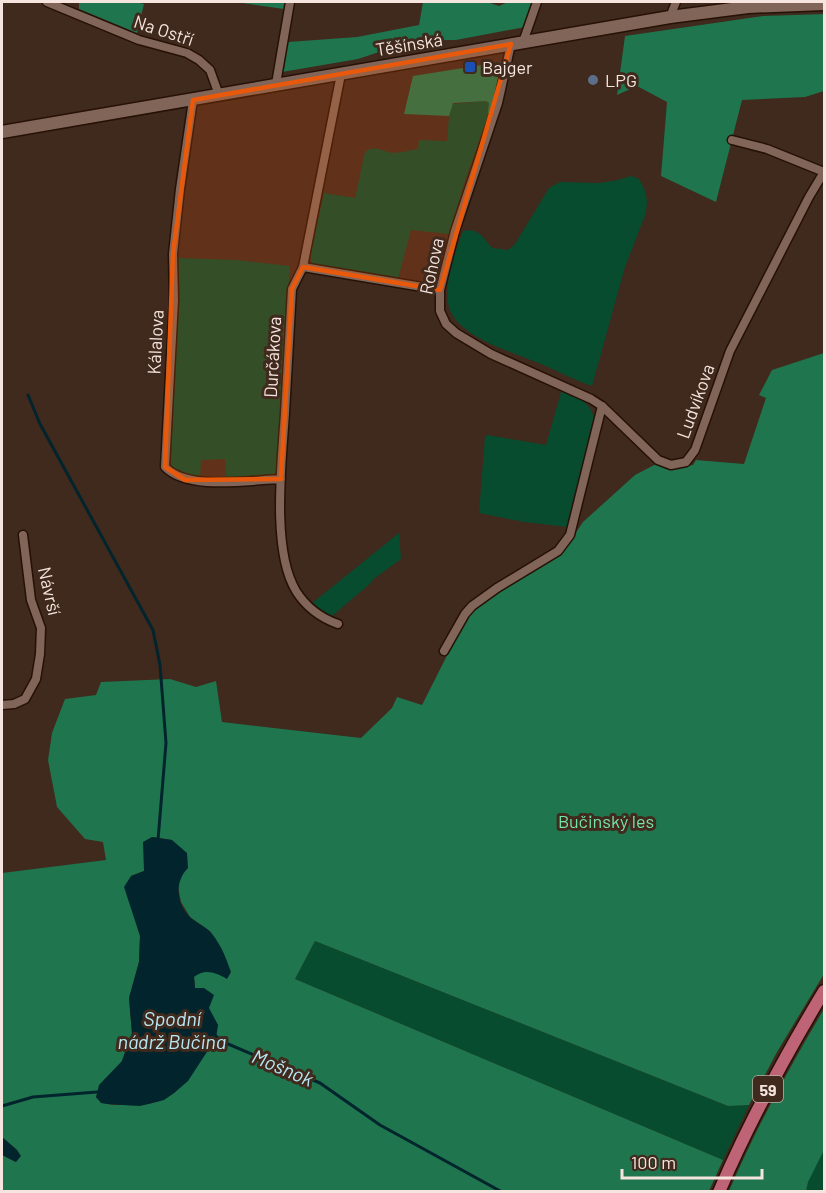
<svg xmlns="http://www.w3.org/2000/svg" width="826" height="1193" font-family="Barlow,sans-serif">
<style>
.green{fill:#084c2f}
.forest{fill:#1f754d;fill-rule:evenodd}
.water{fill:#02252d}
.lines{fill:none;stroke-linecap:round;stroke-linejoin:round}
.stream{stroke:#02252d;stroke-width:3}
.street-casing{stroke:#261106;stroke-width:11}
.secondary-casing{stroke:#261106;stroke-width:15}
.primary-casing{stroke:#261106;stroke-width:15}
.street{stroke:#816558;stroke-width:8}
.secondary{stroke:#816558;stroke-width:12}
.primary{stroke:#be6476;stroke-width:12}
.marked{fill:#e8590c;fill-opacity:0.2;stroke:#e8590c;stroke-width:4.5;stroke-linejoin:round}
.transit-dot{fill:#1a4fb4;stroke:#40291d;stroke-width:2}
.service-dot{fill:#5c6f8a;stroke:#40291d;stroke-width:2}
.labels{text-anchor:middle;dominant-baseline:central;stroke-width:6;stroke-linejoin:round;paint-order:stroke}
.shield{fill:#40291d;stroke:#bfada4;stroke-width:1.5}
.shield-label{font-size:16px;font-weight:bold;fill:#f5e5de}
.street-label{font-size:18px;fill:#f5e5de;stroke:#40291d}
.poi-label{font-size:18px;fill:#f5e5de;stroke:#40291d;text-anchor:start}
.park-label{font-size:18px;fill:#75e4a9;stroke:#40291d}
.water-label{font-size:20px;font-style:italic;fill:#b7e8f5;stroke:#40291d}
</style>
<rect width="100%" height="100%" fill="#40291d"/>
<path class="green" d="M486 101 489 103 490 109 464 184 449 234 411 230 398 279 312 264 310 255 324 193 355 198 365 152C373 144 384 152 393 153 401 153 410 150 418 149L419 140 447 141 449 116 452 104Z
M631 176 639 179 644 188 647 200 646 213 625 267 592 386C574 380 558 371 541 364 514 352 453 337 448 303 445 280 455 252 463 231 479 227 483 238 492 248L508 250 515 244 549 188 560 182 599 183 618 180Z
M178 258 236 260 290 266 277 470 273 475 226 477 225 459 201 460 200 478 173 472 171 463Z
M562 389C576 396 589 401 594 417L568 527 524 522 479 513 485 437 487 435 546 445Z
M399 533 401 559 371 581 372 582 331 617 311 604Z
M315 941 728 1106 749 1105 723 1160 295 979Z
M824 1150V1191L806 1192 807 1182Z"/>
<path class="forest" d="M79 2H136L144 4 137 33 79 9Z
M236 2H286L284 9Z
M423 2H487L499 6 508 2H532L525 27 456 40H438L385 50 358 59 282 72 288 42 357 37 419 25Z
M824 14V91L805 97 742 100 716 202 661 176 667 102 637 86 617 95 625 36 763 16Z
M504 60 496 103 491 114 488 113 489 103 486 101 453 103 449 116 404 114 413 76 501 62Z
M824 353V974L777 1052 749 1105 728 1106 315 941 295 979 723 1160 709 1191H2V1155L16 1162 17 1150 2 1137V873L106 860 103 842 85 839 57 807 48 760 52 733 65 699 96 695 101 682 170 679 196 687 216 681 222 722 361 738 392 708 397 697 422 705 468 614 496 592 545 565 561 554 583 522 635 475 658 463 670 468 693 465 696 460 744 464 766 398 759 395 772 370ZM152 837 172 840 181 875 178 887 181 902 190 917 211 932 215 972H199L194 976 195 988 218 1025C195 1068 183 1109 126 1105 115 1105 104 1106 96 1097L122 1061 132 1033 129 998 139 962 140 936 135 918 131 876 144 871Z
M824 1009V1150L808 1182 806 1191H729C756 1128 789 1068 824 1009Z"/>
<path class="water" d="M152 837 172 840 187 853 188 868C174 882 176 904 191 918 198 924 207 927 213 935 222 947 226 958 231 972L227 979C216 973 205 968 194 977L195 988H204L214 995 209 1008 218 1025 216 1038 188 1081 174 1093 164 1100 140 1106 107 1104 101 1103 96 1097 99 1085 122 1061 132 1033 129 998 139 962 140 936 124 887 131 876 144 871 143 842Z
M2 1137 17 1150 21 1156 16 1162 2 1155Z"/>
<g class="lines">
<path class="stream" d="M28 395 40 424 153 630 160 665 166 743 158 840
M214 1034 221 1041 320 1083 380 1125 502 1192
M2 1106 33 1097 97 1092"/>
<defs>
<path id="street" d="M47 2 139 40 187 53 199 60 210 70 219 95
M670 17 676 2
M523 42 537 2
M511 44 498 103 455 231 440 290V311L446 324 456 333 491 354 591 399 602 406 658 460 671 465 686 462 695 450 730 351 809 197 824 172
M276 84 290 2
M193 100 180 189 173 254 174 300 165 467C188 491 249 480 281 479
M732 140 767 149 824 172
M303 267 440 290
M338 624C321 618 306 607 296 591 271 550 282 460 285 413 287 372 290 330 292 289L303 267 341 74
M444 651 465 614 472 606 497 588 558 551 570 535 602 406
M2 705 14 704 25 699 36 679 40 654 41 628 31 600 23 535"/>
<path id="secondary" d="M2 132 670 17 748 7 824 4"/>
<path id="primary" d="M719 1192C749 1122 785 1056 824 991"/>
</defs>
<use href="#street" class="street-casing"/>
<use href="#secondary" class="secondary-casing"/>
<use href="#primary" class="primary-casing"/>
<use href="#street" class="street"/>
<use href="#secondary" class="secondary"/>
<use href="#primary" class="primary"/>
</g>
<path class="marked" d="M511 44 440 290 303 267 292 289 281 479 185 480 165 467 173 254 193 100Z"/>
<rect class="transit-dot" x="464" y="61" width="12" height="12" rx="3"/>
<circle class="service-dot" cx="593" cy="80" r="6"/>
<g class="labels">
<rect class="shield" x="753" y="1076" width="30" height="26" rx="4.5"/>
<g class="shield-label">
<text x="768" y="1089">59</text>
</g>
<g class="street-label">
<text transform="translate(164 30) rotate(18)">Na Ostří</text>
<text transform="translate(409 44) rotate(-9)">Těšínská</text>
<text transform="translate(431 266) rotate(-78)">Rohova</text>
<text transform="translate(155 342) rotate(-87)">Kálalova</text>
<text transform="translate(272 357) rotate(-87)">Durčákova</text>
<text transform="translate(695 401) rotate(-70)">Ludvíkova</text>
<text transform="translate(50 591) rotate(77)">Návrší</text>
</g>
<g class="poi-label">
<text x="482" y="67">Bajger</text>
<text x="605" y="80">LPG</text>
</g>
<g class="park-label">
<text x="606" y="821">Bučinský les</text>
</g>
<g class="water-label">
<text x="172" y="1018">Spodní<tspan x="172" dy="23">nádrž Bučina</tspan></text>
<text transform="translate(283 1067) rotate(23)">Mošnok</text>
</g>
</g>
<rect width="826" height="1193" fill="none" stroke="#f5e5de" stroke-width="6"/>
<path d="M622 1169v9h140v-9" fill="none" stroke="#f5e5de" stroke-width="3"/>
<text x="631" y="1169" font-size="18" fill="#f5e5de" stroke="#40291d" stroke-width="4.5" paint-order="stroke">100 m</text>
</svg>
